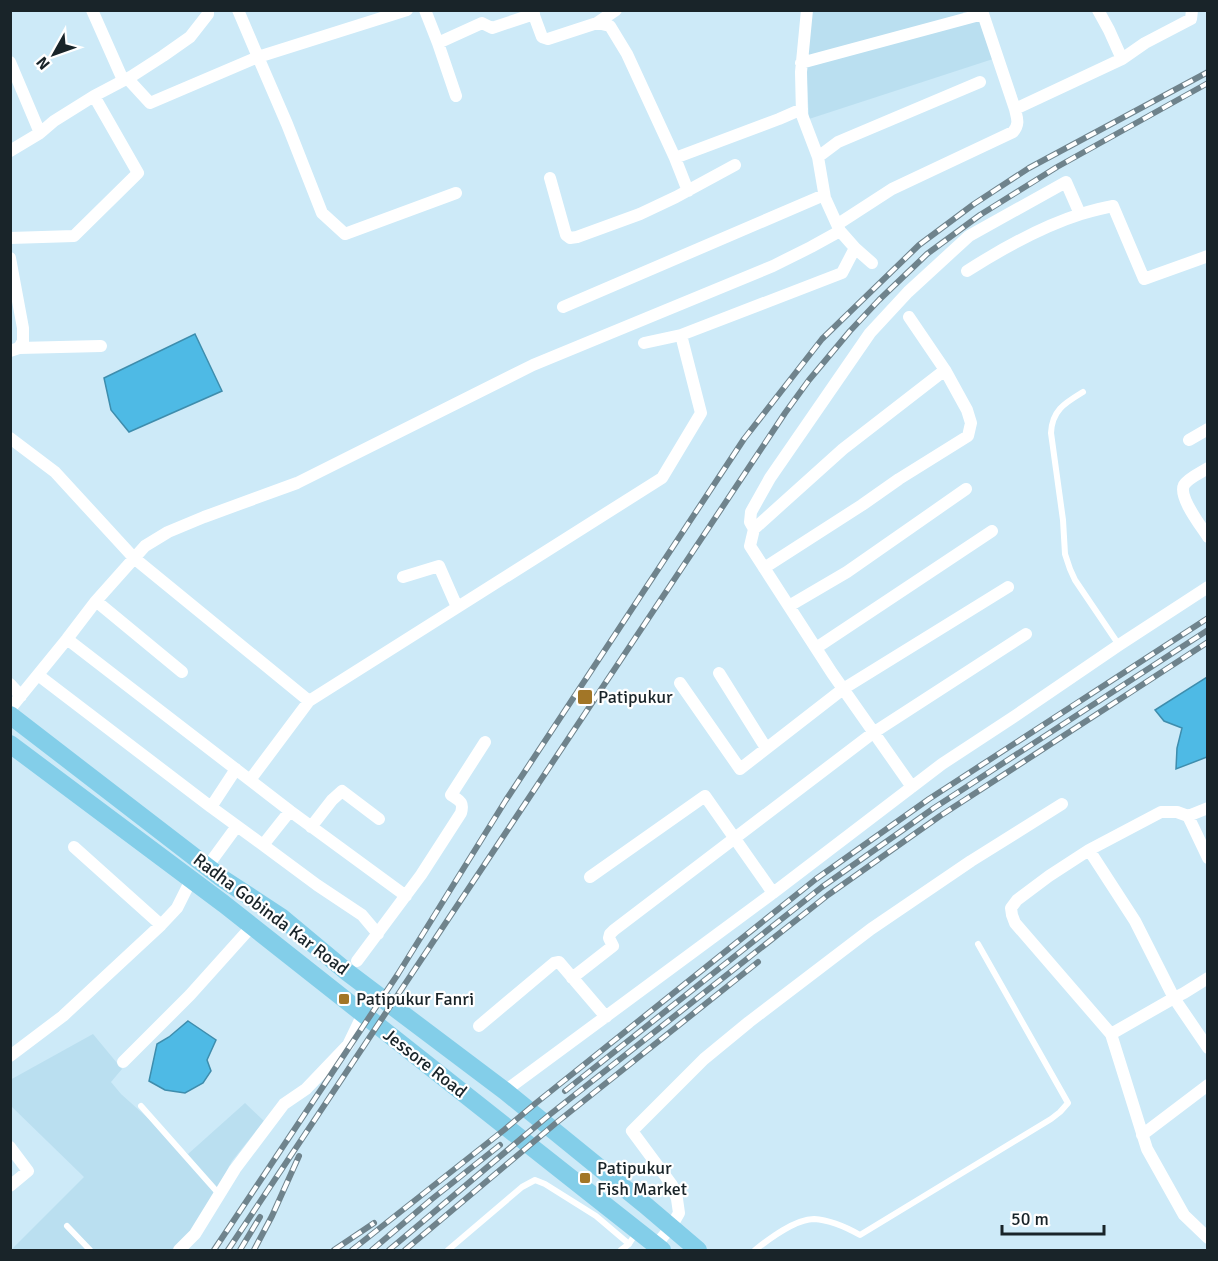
<svg xmlns="http://www.w3.org/2000/svg" width="1218" height="1261" font-family="Signika,sans-serif">
<style>
.built{fill:#badff0}
.water{fill:#4ebae5;stroke:#3e8dad;stroke-width:1.5}
.lines{fill:none;stroke-linecap:round;stroke-linejoin:round}
.lane{stroke:#fff;stroke-width:6}
.street{stroke:#fff;stroke-width:12}
.primary{stroke:#83cee9;stroke-width:18}
.rail-casing{stroke:#6f838c;stroke-width:6}
.rail{stroke:#fff;stroke-width:4;stroke-dasharray:11;stroke-linecap:butt}
.poi-dot{fill:#a27627;stroke:#fff;stroke-width:2}
.labels{text-anchor:middle;dominant-baseline:central;stroke-width:4.5;stroke-linejoin:round;paint-order:stroke}
.poi-label{font-size:18px;fill:#192429;stroke:#fff;text-anchor:start}
.street-label{font-size:18px;fill:#192429;stroke:#fff}
</style>
<rect width="100%" height="100%" fill="#cdeaf8"/>
<path class="built" d="M810 11H963L965 24 979 18 993 59 809 119 807 83V53Z
M93 1034 122 1069 111 1082 121 1094 188 1154 245 1103 264 1121 232 1161 193 1233 176 1250H11L84 1177 11 1106 10 1080Z"/>
<path class="water" d="M195 334 222 391 129 432 111 410 104 378Z
M1207 677V757L1176 769 1177 748 1182 728 1164 721 1155 710Z
M188 1021 216 1040 207 1060 211 1071 203 1083 185 1093 165 1090 149 1081 157 1044 169 1037Z"/>
<g class="lines">
<path class="lane" d="M1083 392C1065 403 1052 410 1051 433L1063 520 1065 554 1070 569 1075 580 1119 645
M141 1106 219 1194
M67 1226 90 1250
M448 1250 522 1187 535 1180 545 1184 596 1216 629 1244
M621 1250 629 1244 636 1233
M755 1250C769 1239 795 1219 814 1219 830 1220 846 1227 860 1235L1051 1119 1060 1112 1068 1103 978 944"/>
<path class="street" d="M92 10 123 80
M238 10 258 57 407 10
M425 10 438 43 482 23 492 28 534 14
M532 10 542 37 548 39 597 23 610 26 627 54 675 158 688 191
M807 10 801 72 802 115 818 157 825 198 840 231 855 248 872 263
M1098 10 1109 30 1122 59
M597 23 616 10
M438 43 456 96
M10 62 40 133
M801 63 983 14 1015 109C1017 118 1020 124 1013 132L892 189 838 224
M127 78 150 103 258 57 287 124 322 213 345 234 456 193
M1015 109 1122 59 1145 43 1191 19 1192 10
M10 151 40 133 54 121 94 96 132 76 163 56 190 37 208 14V10
M818 157 838 142 980 82
M675 158 779 119 802 109
M550 178 566 235 570 238 577 237 640 214 676 197 735 165
M10 238 74 236 138 173 94 96
M10 258 23 328V341L19 348 10 351
M967 271C1003 248 1040 227 1081 214 1091 211 1102 208 1113 206L1144 279 1208 256
M563 307 824 195
M644 343 681 335
M19 348 101 346
M10 438 55 472 134 558 309 701
M1189 440 1208 429
M1208 468C1200 473 1188 478 1184 485 1178 497 1201 526 1208 537
M754 529 750 522 751 512 770 478 870 333 908 292 969 236 1066 182 1080 214
M764 568 862 505 899 479 968 436 971 423 967 410 945 370 909 317
M403 577 439 566 457 607
M96 601 182 672
M789 606 847 572 966 489
M67 639 290 811 406 896
M816 648 992 531
M719 673 766 748
M38 675 211 807
M680 683 740 769 843 689 1008 587
M10 684 21 696
M10 709 67 639 96 601 145 546 168 532 204 517 297 483 533 365 773 266 811 247 840 231
M236 769 211 807 263 845 290 811
M250 780 309 701 662 478 701 413 681 335 842 273 855 248
M912 787 832 673 750 546 754 529 843 449 945 370
M1188 816 1208 808
M311 827 332 800 342 791 379 819
M263 845 317 885 362 915 378 934
M74 847 161 925
M1089 850 1135 921 1174 998 1208 1048
M1208 858 1188 816 1177 812H1161L1089 850 1049 876 1017 900 1011 908 1012 915 1015 923 1111 1034 1147 1149 1184 1215 1208 1238
M207 867 237 826
M590 877 705 796 773 893
M357 961 421 875 461 813C464 802 460 801 451 795L485 742
M572 978 613 946 609 938 610 934 614 930 873 733 1026 634
M479 1026 554 963 559 962 606 1017
M1111 1034 1174 998 1184 993 1208 978
M10 1056 63 1016 161 925 177 908 191 880
M123 1062 190 995 252 926
M505 1091 773 893 942 764 1015 716 1119 645 1208 587
M1142 1135 1208 1085
M10 1147 28 1171 10 1186
M656 1245 671 1227 679 1213 677 1199 672 1185 632 1131 704 1059 749 1022 871 929 971 861 1062 804
M179 1250 195 1234 235 1169 284 1104 306 1089 348 1045 363 1014"/>
<path class="primary" d="M10 715 223 879 281 917 347 972 505 1091 644 1204 698 1250
M10 744 224 904 662 1250"/>
<defs>
<path id="rail" d="M565 1091 822 887 934 808 1208 630
M214 1250 398 974 506 800 744 439 822 339 919 245 974 204 1029 168 1208 72
M228 1250 785 413 809 380 850 331 879 300 927 254 980 215 1057 167 1208 83
M240 1250 260 1217
M254 1250 272 1216 299 1156
M334 1250 374 1223
M352 1250 504 1130 536 1103 816 879 929 799 1208 618
M372 1250 432 1199 500 1145
M389 1250 548 1116 828 895 940 816 1208 642
M405 1250 556 1123 758 962"/>
</defs>
<use href="#rail" class="rail-casing"/>
<use href="#rail" class="rail"/>
</g>
<g class="poi-dot">
<rect x="577" y="689" width="16" height="16" rx="3"/>
<rect x="338" y="993" width="12" height="12" rx="3"/>
<rect x="579" y="1172" width="12" height="12" rx="3"/>
</g>
<g class="labels">
<g class="poi-label">
<text x="598" y="697">Patipukur</text>
<text x="356" y="999">Patipukur Fanri</text>
<text x="597" y="1168">Patipukur<tspan x="597" dy="21">Fish Market</tspan></text>
</g>
<g class="street-label">
<text transform="translate(271 914) rotate(37)">Radha Gobinda Kar Road</text>
<text transform="translate(425 1063) rotate(38)">Jessore Road</text>
</g>
</g>
<rect width="1218" height="1261" fill="none" stroke="#192429" stroke-width="24"/>
<g transform="translate(54 54) rotate(230)" stroke="#ffffff" stroke-width="4.5" paint-order="stroke">
<path d="M0-4.5L10 22L0 15L-10 22Z" fill="#192429"/>
<text y="-9" font-size="16" font-weight="bold" text-anchor="middle" fill="#192429">N</text>
</g>
<path d="M1002 1225v9h102v-9" fill="none" stroke="#192429" stroke-width="3"/>
<text x="1011" y="1225" font-size="18" fill="#192429" stroke="#ffffff" stroke-width="4.5" paint-order="stroke">50 m</text>
</svg>
